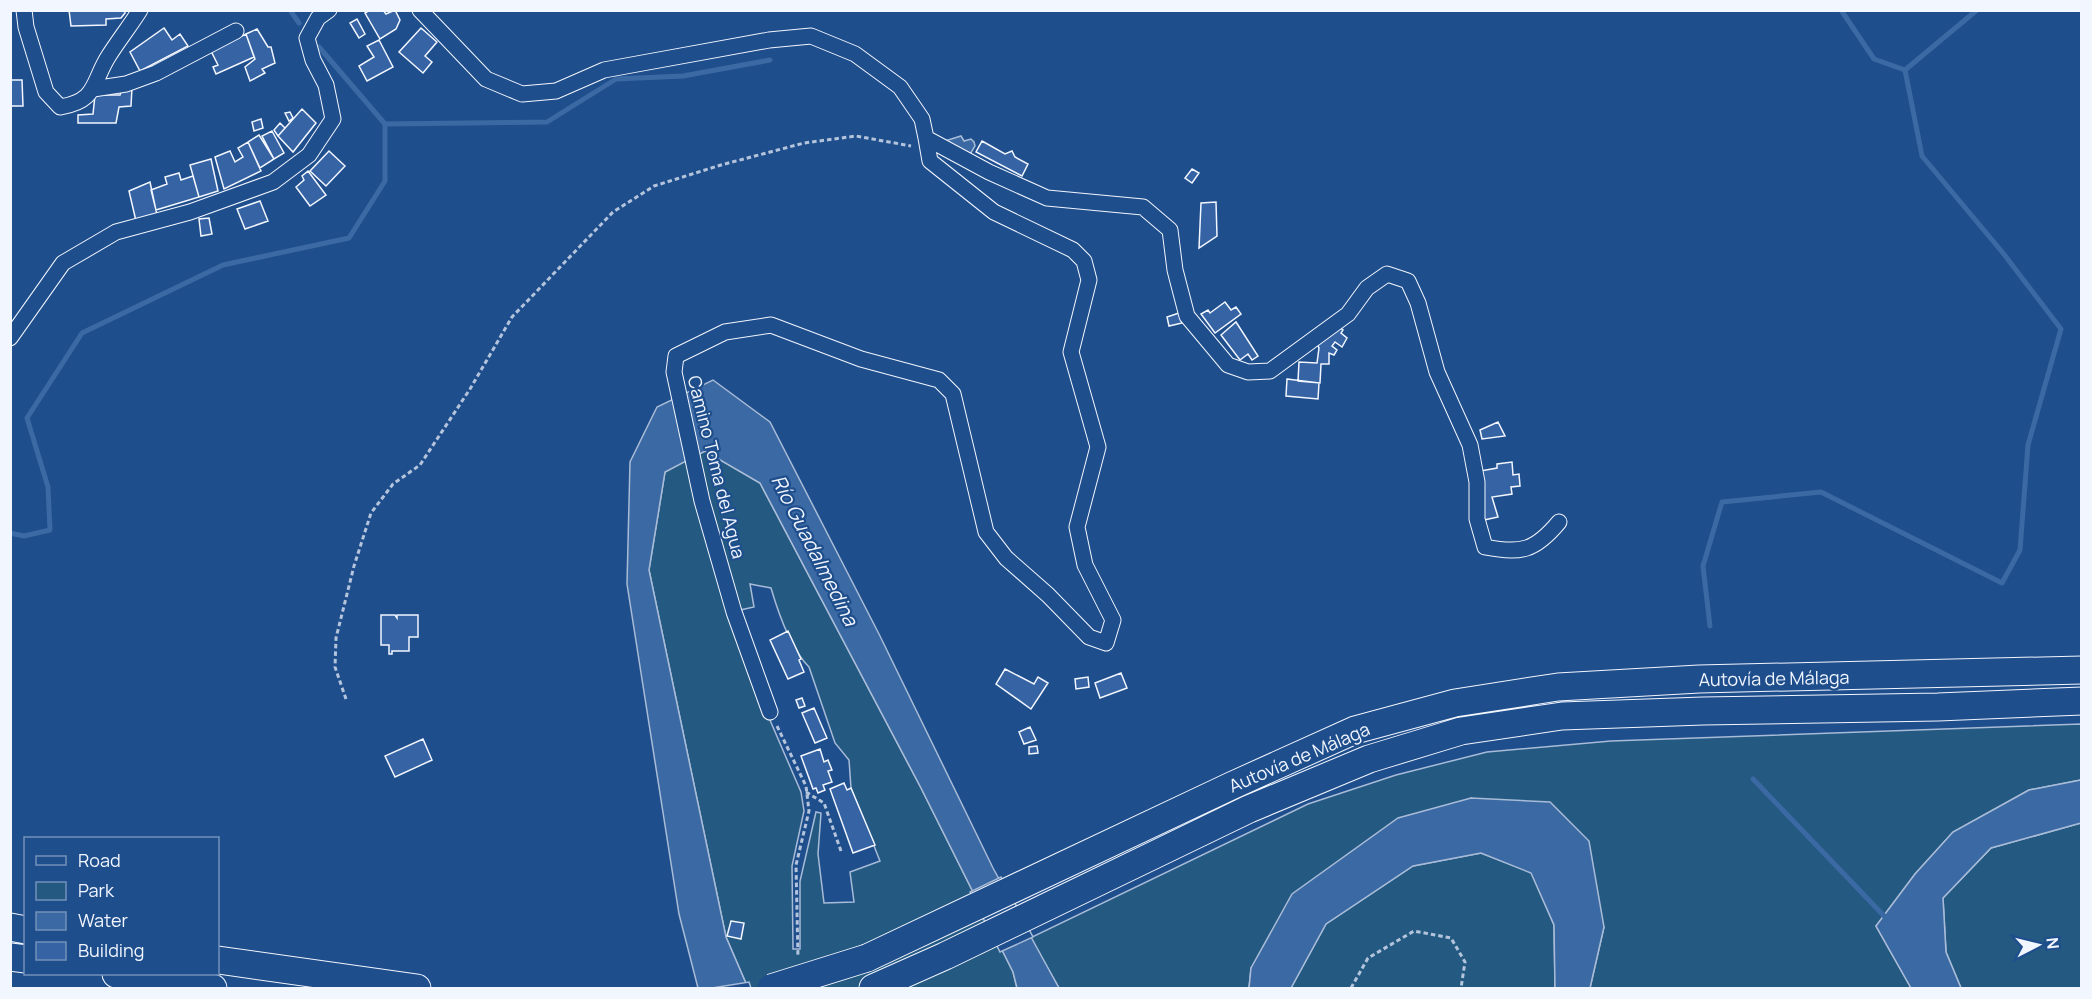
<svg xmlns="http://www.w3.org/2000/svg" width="2092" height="999" font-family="Manrope,sans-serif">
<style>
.green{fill:#245a82;stroke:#a8bbd7;stroke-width:1.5}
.water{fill:#3b69a3;stroke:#a8bbd7;stroke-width:1.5}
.pier{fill:#1f4e8c;stroke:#a8bbd7;stroke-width:1.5}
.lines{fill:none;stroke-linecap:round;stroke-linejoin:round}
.stream{stroke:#3b69a3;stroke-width:5}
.building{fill:#3563a3;stroke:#f2f6ff;stroke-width:1.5}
.street-casing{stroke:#f2f6ff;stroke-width:17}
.highway-casing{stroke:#f2f6ff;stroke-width:29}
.path{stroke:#b3c4dc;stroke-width:3;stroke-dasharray:4.5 3;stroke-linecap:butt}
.street{stroke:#1f4e8c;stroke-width:15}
.highway{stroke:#1f4e8c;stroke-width:27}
.highway-bridge-casing{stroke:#f2f6ff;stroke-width:29;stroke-linecap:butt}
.highway-bridge{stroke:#1f4e8c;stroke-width:27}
.labels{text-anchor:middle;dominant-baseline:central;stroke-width:4.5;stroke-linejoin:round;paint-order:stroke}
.street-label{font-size:18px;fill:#f2f6ff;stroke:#1f4e8c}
.water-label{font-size:20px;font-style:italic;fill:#f2f6ff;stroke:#1f4e8c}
</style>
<rect width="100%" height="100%" fill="#1f4e8c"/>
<path class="green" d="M705 451 760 483 921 788 1013 972 1017 988H748L726 937 649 570 665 472 686 460 763 704 801 792 804 811 792 866 793 949H800V881L816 812 821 813 818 854 824 903 854 902 850 872 880 861 851 788 849 760 835 743 809 667C791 649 778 612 771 588L750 584 754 607 740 610 708 500 699 454Z
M2081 724V780L2029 790 1953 832 1915 874 1876 926 1911 988H1590L1604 927 1471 798 1251 968 1249 988H1059L1030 938 1308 804 1396 775 1487 752 1611 741Z
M2081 823V988H1961L1946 952 1943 898 1991 848Z
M1481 853 1531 872 1554 925 1555 988H1291L1326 924 1413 866Z"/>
<path class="water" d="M961 136 964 141 971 139 974 142 975 146 969 156 945 141Z
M713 380 770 422 879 634 993 868 1059 988H1017L1013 972 921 788 760 483 705 451 665 472 649 570 726 937 748 988H698L679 914 627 584 630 462 657 407Z
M2081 780V823L1991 848 1943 898 1946 952 1961 988H1911L1876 926 1915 874 1953 832 2029 790Z
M1471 798 1550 802 1589 841 1604 927 1590 988H1555L1554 925 1531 873 1481 853 1413 866 1326 924 1291 988H1249L1251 968 1292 894 1398 818Z"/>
<path class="pier" d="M1001 877 1033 937 1000 952 970 892Z
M749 982 751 988H712Z"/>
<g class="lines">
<path class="stream" d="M290 10 299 23
M1905 70 1977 10
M385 124 547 122 616 79 683 76 770 60
M10 533 24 536 50 530 48 487 27 418 82 333 223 265 349 238 385 181V124L319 47
M1710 626 1703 566 1722 502 1821 492 2002 583 2020 550 2028 445 2061 329 2003 253 1922 156 1905 70 1874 59 1841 10
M1753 779 1887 919"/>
</g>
<path class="building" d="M69 10H125V13L121 18 106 19V25L71 26Z
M370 10H383L386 14 395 10 400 20 396 29 380 39 365 13Z
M357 19 365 34 359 38 350 23Z
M164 28 172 40 180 34 188 46 140 71 130 52Z
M421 28 437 42 425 56 432 62 423 73 399 52Z
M257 29 268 47H271L275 63 262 69 265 73 250 81 245 67 255 59 246 34Z
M246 34 254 57 216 74 213 67 218 65 211 51Z
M379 40 393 67 367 81 359 66 374 57 367 46Z
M10 80H22L23 106H10Z
M132 87 131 106 119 107 116 123H78V115L93 114 95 95H120L121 92Z
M302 109 316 123 293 152 278 136Z
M290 112 293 118 289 121 285 113Z
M261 119 263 128 254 131 252 122Z
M280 123 285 128 278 136 274 130Z
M272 131 284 153 274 159 262 136Z
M259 135 274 159 260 168 248 142Z
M982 141 1005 154 1012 151 1015 157 1028 164 1022 176 976 152Z
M248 142 261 171 224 189 215 157 230 151 235 162 243 157 238 148Z
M329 151 345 166 326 186 310 171Z
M211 159 218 191 199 197 190 165Z
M1192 169 1199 173 1192 183 1185 178Z
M308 171 326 195 310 206 296 187 304 180 302 176Z
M179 173 181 180 193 176 199 197 156 210 151 190 167 184 165 177Z
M150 182 157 215 136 221 129 191Z
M260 201 268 221 245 229 237 209Z
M1216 202 1217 236 1199 248 1201 203Z
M209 218 212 234 201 236 199 219Z
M1225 302 1231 310 1236 307 1241 314 1215 333 1201 314 1208 310 1210 313Z
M1179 313 1182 323 1169 326 1167 317Z
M1236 322 1258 356 1252 360 1248 354 1240 360 1221 335Z
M1337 325 1343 330 1341 333 1347 338 1342 347 1335 342 1332 346 1337 350 1334 355 1329 353V364H1321L1320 383 1298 381 1299 362 1317 363 1319 348 1316 342Z
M1287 379 1319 383 1318 399 1286 396Z
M1498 422 1505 436 1482 439 1480 430Z
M1512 462 1513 475 1519 474 1520 486 1511 487 1512 494 1492 497 1498 517 1484 520 1480 471 1497 468V464Z
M381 615H395L397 618V615H418V637H409V651H392V654H389V645H381Z
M788 631 801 659 799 660 804 672 788 679 770 640Z
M1005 669 1034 684 1038 677 1048 683 1031 709 996 684Z
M1121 673 1127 688 1100 698 1095 683Z
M1088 677 1089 687 1076 689 1075 679Z
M802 698 805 706 799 708 796 700Z
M814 708 827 738 815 743 802 713Z
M1030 727 1036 740 1024 744 1019 732Z
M423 739 432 760 395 777 385 756Z
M1037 746 1038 753 1029 754V747Z
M820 749 824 762 828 760 832 770 828 771 832 782 823 785 825 790 818 793 816 788 813 789 801 756Z
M844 783 847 790 851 788 875 845 853 853 830 789Z
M731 921 744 923 741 939 727 936Z"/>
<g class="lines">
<defs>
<path id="street" d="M24 10 26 27 46 92 60 107C97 101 92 83 108 57 118 41 130 26 140 10
M420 10 486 79 522 94 556 91 604 70 769 40 811 36 855 54 900 87 922 119 926 138 989 172 1047 198 1143 207 1170 230 1175 270 1187 316 1228 365 1248 372 1270 371 1348 314 1367 288 1387 274 1408 281 1418 303 1437 372 1470 445 1477 482V519L1485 547C1521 554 1535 551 1559 522
M93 89 126 84 156 73 236 31
M10 338 63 263 116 232 190 212 273 182 309 155 333 119 326 85 313 60 307 38 318 18 329 10
M770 712 734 612 702 501 674 372 676 356 725 332 771 325 861 359 939 380 953 394 986 532 1006 558 1048 595 1089 637 1106 643 1113 620 1085 565 1077 527 1098 447 1071 352 1089 280 1084 261 1073 250 994 212 930 161 926 138"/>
<path id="highway" d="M10 927 26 930
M10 957 26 959
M867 958 1231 786 1355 730 1455 703 1558 687 1699 679 2082 670
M218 960 417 988
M116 974 213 988
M873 988 945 956 1249 809 1369 759 1461 731 1562 716 1703 711 1938 707 2082 701"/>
</defs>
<use href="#street" class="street-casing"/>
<use href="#highway" class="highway-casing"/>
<path class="path" d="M346 699 335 667 336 638 354 566 371 513 393 484 420 465 470 389 512 317 613 212 654 186 721 165 804 143 856 136 911 146
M777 726 806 786 809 811 796 865 798 957
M806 792 824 803 841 851
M1351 988 1368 958 1414 931 1451 938 1465 962 1461 988"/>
<use href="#street" class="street"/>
<use href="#highway" class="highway"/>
<defs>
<path id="highway-bridge" d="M771 988 867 958"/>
</defs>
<use href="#highway-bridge" class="highway-bridge-casing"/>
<use href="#highway-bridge" class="highway-bridge"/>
</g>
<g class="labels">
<g class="street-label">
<text transform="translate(717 467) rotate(76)">Camino Toma del Agua</text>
<text transform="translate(1774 678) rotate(-1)">Autovía de Málaga</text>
<text transform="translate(1299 757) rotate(-23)">Autovía de Málaga</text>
</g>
<g class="water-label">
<text transform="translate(815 550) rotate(63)">Río Guadalmedina</text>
</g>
</g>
<rect width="2092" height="999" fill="none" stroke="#f2f6ff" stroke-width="24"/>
<rect x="24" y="837" width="195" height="138" fill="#1f4e8c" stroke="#7391ba" stroke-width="1.5"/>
<rect x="36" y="856" width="30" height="9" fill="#1f4e8c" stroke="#7391ba" stroke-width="1.5"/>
<text x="78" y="867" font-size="18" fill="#f2f6ff">Road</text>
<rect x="36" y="882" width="30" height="18" fill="#245a82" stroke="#7391ba" stroke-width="1.5"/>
<text x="78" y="897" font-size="18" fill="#f2f6ff">Park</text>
<rect x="36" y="912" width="30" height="18" fill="#3b69a3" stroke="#7391ba" stroke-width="1.5"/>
<text x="78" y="927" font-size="18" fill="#f2f6ff">Water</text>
<rect x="36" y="942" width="30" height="18" fill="#3563a3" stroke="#7391ba" stroke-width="1.5"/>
<text x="78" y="957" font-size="18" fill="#f2f6ff">Building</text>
<g transform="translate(2038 945) rotate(83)" stroke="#1f4e8c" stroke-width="4.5" paint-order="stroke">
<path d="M0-4.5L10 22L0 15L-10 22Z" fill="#f2f6ff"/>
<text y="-9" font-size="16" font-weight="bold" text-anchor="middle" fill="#f2f6ff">N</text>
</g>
</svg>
